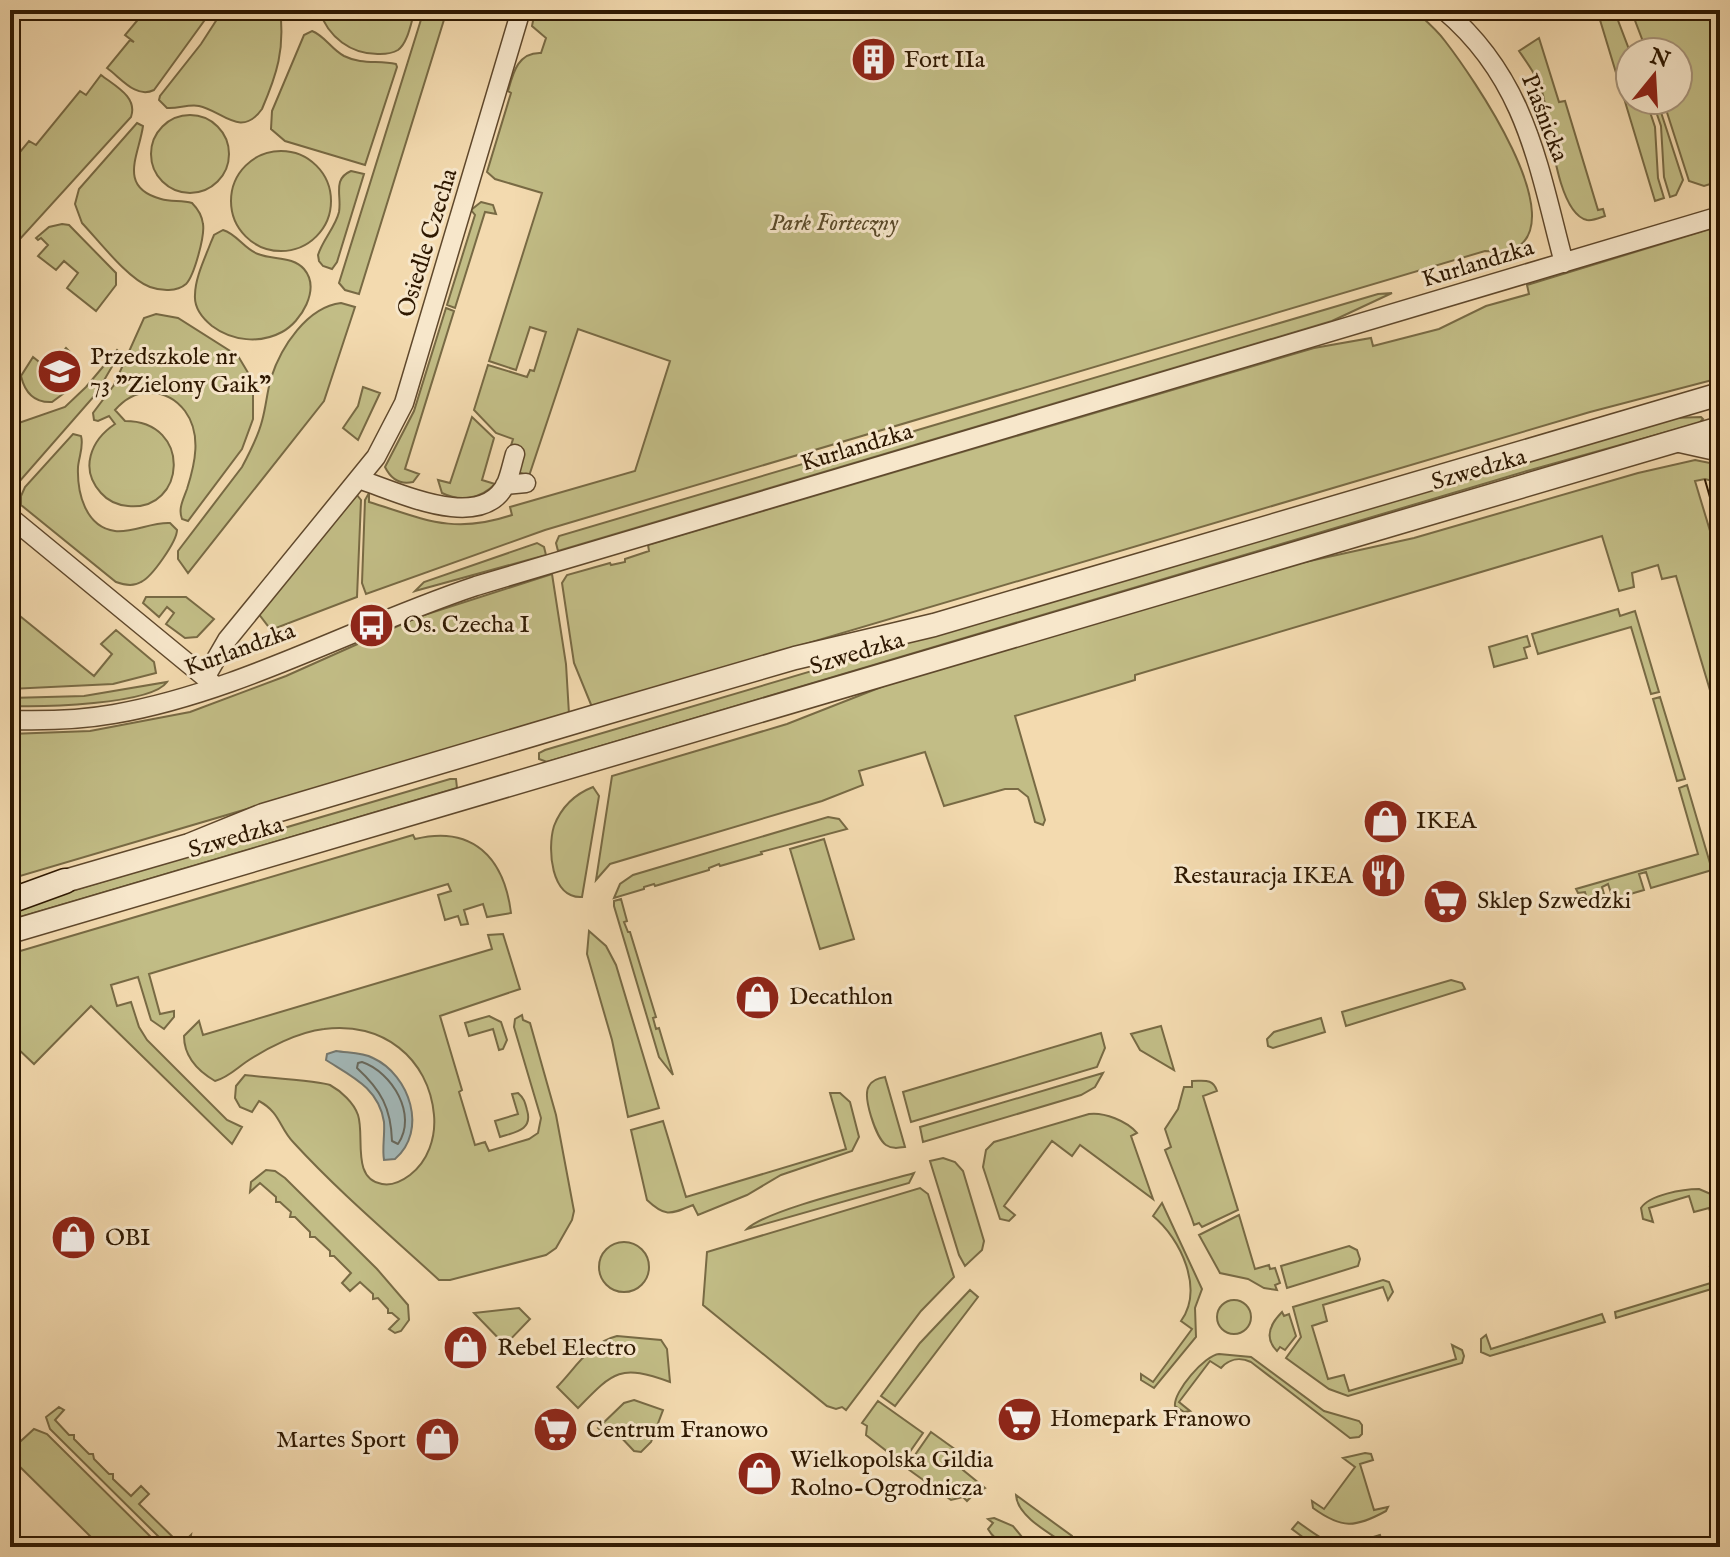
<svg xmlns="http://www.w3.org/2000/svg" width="1730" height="1557" font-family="'IM FELL English',serif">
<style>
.green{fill:#c2bd86;stroke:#786a44;stroke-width:2}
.water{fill:#a2b7b7;stroke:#74776e;stroke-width:2}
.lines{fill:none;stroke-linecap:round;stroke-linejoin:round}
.shore{stroke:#68685c;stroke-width:2}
.minor-casing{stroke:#5f482c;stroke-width:21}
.tertiary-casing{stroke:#5f482c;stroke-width:25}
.secondary-casing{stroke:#2e1801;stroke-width:27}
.minor{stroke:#f7e7cb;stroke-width:18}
.tertiary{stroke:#f7e7cb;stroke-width:22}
.secondary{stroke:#f7e7cb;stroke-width:24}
.tram{stroke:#2e1801;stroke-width:2}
.labels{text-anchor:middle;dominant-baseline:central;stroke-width:6;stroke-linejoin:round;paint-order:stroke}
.poi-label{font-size:24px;fill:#2e1801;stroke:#f7e7cb;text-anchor:start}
.street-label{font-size:24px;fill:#2e1801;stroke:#f7e7cb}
.park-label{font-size:24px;font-style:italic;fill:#5a4a29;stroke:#f7e7cb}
</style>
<rect width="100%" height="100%" fill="#f3daaf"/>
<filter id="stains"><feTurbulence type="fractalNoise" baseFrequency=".0025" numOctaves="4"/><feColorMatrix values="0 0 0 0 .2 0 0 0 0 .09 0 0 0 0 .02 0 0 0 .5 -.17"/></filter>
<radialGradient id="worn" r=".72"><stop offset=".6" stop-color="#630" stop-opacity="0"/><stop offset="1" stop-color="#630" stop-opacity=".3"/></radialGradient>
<path class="green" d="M146 10H212L154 90C136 99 121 78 107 68L130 40 134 42 125 35Z
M223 10H280C285 49 277 74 262 109 241 139 221 110 199 106 188 104 178 109 167 108L159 100 160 96 201 44Z
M319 10H415C411 22 408 43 398 50 393 53 386 54 380 54 351 55 328 37 319 10Z
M424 10H447L359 294 345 290 339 283Z
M532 10H1414C1425 20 1436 29 1445 41 1469 72 1578 226 1510 251 1502 253 1493 251 1485 251L545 530 366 594 362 583 365 500 369 493V502C424 519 453 535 512 515L510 507 635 471 670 361 578 329 529 476 518 472 509 452 513 439 496 433 474 410 488 365 527 377 530 370 534 371 546 332 530 327 516 370 489 361 542 193 495 179 487 172 511 93 508 91C513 73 518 52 541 53L546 38 532 26 535 11Z
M1597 10H1614L1630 52V72L1617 76Z
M1631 10H1712L1720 17V181L1704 186 1689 181 1663 100H1678V52H1647Z
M312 31C325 36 331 49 344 56 362 65 378 60 396 64L397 67 365 165 285 141 271 129 272 111 304 35Z
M1539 38 1559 102 1565 101 1598 210 1603 209 1605 216C1599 218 1593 221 1587 220 1556 213 1550 121 1543 95 1539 79 1528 64 1519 51Z
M101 75C115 86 138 97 131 117L10 250V164L29 141 36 145 80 91 86 95Z
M1630 82V100H1646L1655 127 1658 178 1664 198 1655 201 1620 85Z
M1652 100H1657L1683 180 1676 195 1670 197 1664 177 1661 126Z
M151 154a39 39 0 1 1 78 0a39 39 0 1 1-78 0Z
M137 123 143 126C139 155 117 187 161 199 171 202 182 200 192 203 198 209 202 216 203 224 205 236 194 276 186 284 177 292 161 291 150 287 128 279 99 241 82 223L75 204 79 189Z
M231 201a50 50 0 1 1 100 0a50 50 0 1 1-100 0Z
M351 171 364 174 337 262 332 269 323 266 319 261 318 255C323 239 335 228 339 212 342 196 332 179 351 171Z
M481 202 493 205 496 214 485 212 455 308 447 305 475 215 471 210Z
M62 224 69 225 116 273V285L96 311 67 288 78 273 64 261 56 270 38 256 48 245 41 238 38 240 36 238 49 227Z
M1720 226V378L1590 412 592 707 574 663 562 583 567 575 610 563 611 565 625 562V559L649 551 648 545 1314 348 1371 338 1373 346 1439 329 1486 306 1529 294 1527 285Z
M223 230C237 234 244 249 258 254 273 260 293 256 304 269 321 289 301 322 282 332 260 344 232 341 212 326 202 318 194 308 195 295 195 278 205 258 211 242L214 235Z
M1392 293 1332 321 558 551 556 543 559 536 1378 294Z
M341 303 355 307 324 401 188 573 178 559V551L242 467C250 452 258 437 262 421 266 407 267 392 271 378 281 347 307 307 341 303Z
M446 308 454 311 405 469 419 474 413 482C400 485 391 479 385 467L414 411Z
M156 314 178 318 238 356 250 376 253 390V419L242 449 188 521 182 519C178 509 183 500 187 489 195 464 202 434 185 411 176 399 163 392 147 393 134 393 123 401 115 410L125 421C193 421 186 512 128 506 117 505 108 501 101 493 79 469 91 440 115 424L109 416 98 421 94 420 93 413 114 385 144 318Z
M66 348 72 354 55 375 71 388 52 402C34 403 25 393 21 376L33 357 48 369Z
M117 350 120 353 96 394 19 482 10 487V426L65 407 86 387Z
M363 387 380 393 358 440 343 428 358 406Z
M472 417 494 438 482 480 495 484C481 499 460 502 442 493L438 480 450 483Z
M1701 417 1703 419 1699 423 1527 471 547 762 539 759V753L545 750 1596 439 1672 418Z
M73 434 81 436C84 446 79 456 78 467 77 492 85 527 115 531 133 533 151 522 170 523L177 530C177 541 152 577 141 582 133 587 124 585 116 582L21 505V496L25 487Z
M1695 460 1720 465V483L1705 479 1695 481 1720 564V724L1676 576 1662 579 1658 565 1632 573 1634 587 1619 591 1602 536 1135 675V680L1015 716 1045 820 1043 825 1035 822 1028 797 1018 789H1005L944 806 925 752 859 771 863 785 822 801 610 864 596 880 612 776 787 724 894 682 1296 564 1414 538 1638 473Z
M357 495 361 500 357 597 276 628 268 626 258 613Z
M537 543 544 547 546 555 415 591 424 582Z
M552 574 566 664 569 714 10 879V734L90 731 190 712 286 676 418 617Z
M146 597H186L214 619 197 637 185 638 166 624 174 613 167 607 159 617 143 603Z
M10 608 94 676 112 654 101 644 116 630 154 662 156 673 113 684 10 689Z
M1618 609 1620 616 1635 611 1659 692 1651 694 1631 627 1538 654 1532 634Z
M1527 636 1530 646 1524 648 1527 658 1494 667 1489 647Z
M167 682C151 705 40 707 10 706V698L84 696Z
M1660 697 1685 779 1677 781 1653 699Z
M450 779H456L457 788 10 920V909Z
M1687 785 1712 870 1651 888 1646 872 1639 874 1644 890 1613 899 1608 884 1602 887 1606 901 1589 906 1585 892 1578 893 1576 889 1698 854 1679 788Z
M593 787 599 796 582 897C551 899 547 849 554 826 561 808 575 794 593 787Z
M828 817 839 819 847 829 761 852 762 854 720 866 719 864 709 868V870L655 886 654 884 644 887V889L614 898 620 884 633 875Z
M413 835 415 839C472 825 504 857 511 913L487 917 483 904 464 910 468 924 461 925 458 916 445 920 438 895 451 891 448 884 149 974 160 1014 174 1011V1017L164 1029 151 1020 138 977 111 985 117 1006 131 1002 139 1027 147 1040 227 1120 242 1127 232 1144 91 1006 34 1064 14 1045 10 1048V954Z
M824 839 854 939 820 949 790 849Z
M621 899 627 921 624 922 628 932H630L656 1017 653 1018 656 1029 659 1028 673 1075 659 1057 614 906V901Z
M589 931 606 946 616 965 659 1108 628 1117 612 1040 587 954Z
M503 934 520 989 440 1016 462 1090 459 1092 475 1145 485 1142 489 1151 529 1139 538 1133 541 1118 514 1027 515 1019 522 1015 523 1020 530 1023 556 1115 574 1211 572 1220 556 1248 546 1255 450 1280H439C390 1235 339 1192 294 1143 279 1128 281 1113 259 1101L252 1112 240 1107 235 1098 236 1086 245 1075C260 1077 322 1081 330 1085 341 1091 354 1103 358 1115 365 1136 351 1179 382 1184 392 1186 402 1181 410 1175 428 1161 436 1138 434 1115 429 1058 382 1021 324 1029 298 1032 267 1048 246 1062 236 1069 227 1078 215 1081 198 1071 184 1057 184 1036L199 1021 203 1035 492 949 488 935Z
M1451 980 1462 983 1465 989 1346 1026 1342 1012Z
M489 1016 501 1022 507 1040 503 1049 499 1050 493 1029 469 1036 465 1023Z
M1321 1018 1325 1032 1273 1048 1268 1046 1267 1039 1274 1032Z
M1161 1026 1174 1070 1140 1050 1131 1034Z
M1101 1033 1105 1048 1097 1067 911 1122 903 1092Z
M1103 1073 1095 1087 1081 1095 923 1142 920 1127Z
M885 1077 905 1147C898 1148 892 1149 886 1145 876 1138 862 1096 869 1086 872 1080 879 1078 885 1077Z
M1192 1081C1204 1081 1213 1078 1217 1091L1203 1096 1238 1210 1202 1227 1199 1223 1194 1225 1192 1219 1165 1150 1171 1147 1165 1129 1178 1109 1184 1087H1192Z
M518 1093C524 1098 525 1102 527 1110 533 1130 516 1132 500 1137L495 1121 518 1114 512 1094Z
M830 1093H840L850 1102 859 1137 852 1151 781 1175 747 1195 698 1215 693 1205C671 1214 666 1218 647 1200L631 1130 663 1121 686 1197 846 1149Z
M1089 1114C1104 1112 1127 1121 1137 1133L1131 1136 1153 1199 1080 1145 1072 1156 1052 1141 1004 1206 1015 1215 1009 1221 1000 1219 983 1167 986 1150 994 1142Z
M943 1158 955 1162 963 1171 984 1241 982 1250 965 1266 959 1255 930 1161Z
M266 1170 275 1171 285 1178 377 1269 408 1305 409 1320 401 1331 395 1333 389 1329 399 1319 392 1313H388V1309L378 1298 373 1299V1294L360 1282 350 1291 342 1283 351 1273 334 1256H330V1251L315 1237H310V1232L295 1217H290L291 1212 280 1202H276V1197L260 1183 250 1192 251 1182Z
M914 1173 909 1183 747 1229C767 1209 881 1183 914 1173Z
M920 1188 928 1194 954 1277 921 1311 846 1410 842 1407 836 1409 827 1406 703 1305 707 1252Z
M1699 1189 1720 1198V1243L1709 1208 1694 1212 1689 1196 1649 1208 1653 1222 1643 1219 1641 1208C1649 1195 1683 1189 1699 1189Z
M1162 1203 1202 1289 1195 1308 1196 1337 1154 1388 1141 1380V1374L1153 1382 1192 1329 1181 1321C1204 1289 1181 1239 1153 1216Z
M1239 1215 1255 1269 1269 1265 1270 1269 1275 1268 1280 1283 1275 1285 1277 1290 1264 1288 1248 1279 1220 1273 1199 1235Z
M599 1267a25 25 0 1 1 50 0a25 25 0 1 1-50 0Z
M1349 1246 1357 1250 1360 1259 1358 1266 1287 1288 1281 1266Z
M1720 1263V1285L1718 1287 1616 1318 1615 1312 1714 1282 1710 1267Z
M1383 1280 1389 1282 1393 1292 1388 1300 1383 1287 1323 1305 1327 1321 1312 1326 1328 1379 1344 1375 1349 1391 1456 1359 1452 1345 1462 1350 1464 1356 1462 1363 1348 1396 1329 1389 1286 1358 1301 1337 1293 1307Z
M970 1290 978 1297 895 1406 881 1396 920 1343Z
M1217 1317a17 17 0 1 1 34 0a17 17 0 1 1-34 0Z
M519 1308 530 1319 505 1345 474 1313Z
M1282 1312 1284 1316 1289 1314 1296 1336 1285 1350 1280 1347 1277 1351C1264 1338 1270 1324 1282 1312Z
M1602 1314 1605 1322 1490 1356 1481 1352V1339L1486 1335 1491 1349Z
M617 1336 661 1340 667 1349 670 1382C620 1364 614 1371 578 1408L557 1387C575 1369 589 1343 617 1336Z
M1219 1354 1251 1357 1324 1411 1359 1421 1362 1425V1434L1359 1437 1350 1438 1251 1362C1240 1357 1229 1359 1221 1368L1210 1361 1179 1402 1190 1411 1184 1412 1175 1406C1173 1392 1205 1355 1219 1354Z
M634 1400 663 1410 651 1442 641 1452 634 1451 617 1433 610 1439 598 1428 624 1403Z
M878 1401 923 1433 902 1463 866 1435 867 1426 862 1423Z
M59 1407 64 1410 55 1420 69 1435H74V1439L89 1454H93L94 1459 109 1474H113V1479L131 1496 141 1486 149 1494 139 1504 181 1545 191 1535 189 1547H169L50 1429 46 1417Z
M34 1429 47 1434 161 1547H101L98 1544 95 1547H81L90 1536 14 1461 10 1465V1451Z
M931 1432 970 1460 963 1470 985 1488 976 1492 967 1501 963 1497 951 1500 908 1469V1465Z
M1365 1453 1371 1454 1373 1460 1360 1464 1374 1510 1388 1507 1386 1511C1355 1528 1342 1529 1313 1508L1312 1501 1324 1509 1355 1467 1343 1458Z
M1016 1495 1072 1536 1076 1547H1070C1053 1535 1017 1517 1016 1495Z
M994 1518 1013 1526 1030 1547C1012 1547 997 1545 988 1529L993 1523 988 1519Z
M1298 1522C1335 1549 1336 1548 1380 1535L1383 1547H1316L1292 1529Z"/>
<path class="water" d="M336 1051C348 1053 362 1052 373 1058 410 1075 428 1131 395 1159L384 1160C382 1148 385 1135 384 1122 379 1088 351 1076 326 1060L327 1054Z"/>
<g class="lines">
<path class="shore" d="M362 1062C392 1072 418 1115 398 1144L392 1141C391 1108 381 1090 357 1068L358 1063Z"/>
<defs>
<path id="minor" d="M1444 10C1526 79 1538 165 1564 263
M1675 442 1720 452
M358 479C397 491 481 534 506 484 510 475 512 464 515 454
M505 485 526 483
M10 517 213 684
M205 678 227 640 376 457 404 403 521 10
M10 720C44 721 80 720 114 714 240 692 355 626 476 586L1720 216"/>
<path id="tertiary" d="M65 881 189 845 263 815 606 713 795 658 934 625 1720 394
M10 932 1720 428"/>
<path id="secondary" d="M10 901 65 881"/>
</defs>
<use href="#minor" class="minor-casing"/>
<use href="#tertiary" class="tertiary-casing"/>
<use href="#secondary" class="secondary-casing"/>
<use href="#minor" class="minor"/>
<use href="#tertiary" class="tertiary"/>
<use href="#secondary" class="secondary"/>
<path class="tram" d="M1705 480 1720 532
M1719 483 1720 488"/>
</g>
<defs>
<symbol id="building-disc" viewBox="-11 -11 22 22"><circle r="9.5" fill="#8f2418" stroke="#f7e7cb"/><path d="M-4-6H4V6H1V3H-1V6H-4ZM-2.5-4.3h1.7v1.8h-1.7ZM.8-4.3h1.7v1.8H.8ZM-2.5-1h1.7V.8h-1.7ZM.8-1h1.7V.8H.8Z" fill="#fff"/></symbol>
<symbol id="school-disc" viewBox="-11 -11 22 22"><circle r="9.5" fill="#8f2418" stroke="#f7e7cb"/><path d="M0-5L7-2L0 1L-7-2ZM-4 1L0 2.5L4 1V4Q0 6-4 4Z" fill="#fff"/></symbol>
<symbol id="bus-disc" viewBox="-11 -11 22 22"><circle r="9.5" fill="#8f2418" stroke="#f7e7cb"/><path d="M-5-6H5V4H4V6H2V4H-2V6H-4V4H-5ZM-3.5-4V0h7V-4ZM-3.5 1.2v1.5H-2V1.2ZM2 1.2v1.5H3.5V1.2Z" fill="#fff"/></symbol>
<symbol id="shop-disc" viewBox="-11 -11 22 22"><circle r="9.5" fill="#8f2418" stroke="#f7e7cb"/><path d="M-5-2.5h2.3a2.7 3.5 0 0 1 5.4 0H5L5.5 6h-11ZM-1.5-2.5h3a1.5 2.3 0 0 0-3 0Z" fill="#fff"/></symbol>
<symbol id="restaurant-disc" viewBox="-11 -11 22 22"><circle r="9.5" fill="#8f2418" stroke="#f7e7cb"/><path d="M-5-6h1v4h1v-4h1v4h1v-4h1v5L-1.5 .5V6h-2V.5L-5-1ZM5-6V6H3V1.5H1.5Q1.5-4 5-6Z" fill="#fff"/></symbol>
<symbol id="supermarket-disc" viewBox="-11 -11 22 22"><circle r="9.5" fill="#8f2418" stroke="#f7e7cb"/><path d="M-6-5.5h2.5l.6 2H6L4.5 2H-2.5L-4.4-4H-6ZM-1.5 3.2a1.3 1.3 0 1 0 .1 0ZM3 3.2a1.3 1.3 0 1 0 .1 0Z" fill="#fff"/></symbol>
</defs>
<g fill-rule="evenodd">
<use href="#building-disc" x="848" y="34" width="51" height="51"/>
<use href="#school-disc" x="34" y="346" width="51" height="51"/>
<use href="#bus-disc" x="346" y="600" width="51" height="51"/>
<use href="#shop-disc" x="1360" y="796" width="51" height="51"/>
<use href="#restaurant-disc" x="1358" y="850" width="51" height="51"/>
<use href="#supermarket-disc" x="1420" y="876" width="51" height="51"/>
<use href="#shop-disc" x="732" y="972" width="51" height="51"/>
<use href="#shop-disc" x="48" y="1212" width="51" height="51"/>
<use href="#shop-disc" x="440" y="1322" width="51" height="51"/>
<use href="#supermarket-disc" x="994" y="1394" width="51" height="51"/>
<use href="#supermarket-disc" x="530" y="1404" width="51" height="51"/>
<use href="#shop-disc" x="412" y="1414" width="51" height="51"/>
<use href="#shop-disc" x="734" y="1448" width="51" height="51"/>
</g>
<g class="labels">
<g class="poi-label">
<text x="904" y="60">Fort IIa</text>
<text x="90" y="357">Przedszkole nr<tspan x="90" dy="28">73 "Zielony Gaik"</tspan></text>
<text x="403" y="625">Os. Czecha I</text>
<text x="1416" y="821">IKEA</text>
<text x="1353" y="876" text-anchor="end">Restauracja IKEA</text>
<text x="1477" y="901">Sklep Szwedzki</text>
<text x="789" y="997">Decathlon</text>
<text x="105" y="1238">OBI</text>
<text x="497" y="1348">Rebel Electro</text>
<text x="1050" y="1419">Homepark Franowo</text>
<text x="586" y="1430">Centrum Franowo</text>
<text x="406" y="1440" text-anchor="end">Martes Sport</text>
<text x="790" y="1460">Wielkopolska Gildia<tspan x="790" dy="28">Rolno-Ogrodnicza</tspan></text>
</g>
<g class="street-label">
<text transform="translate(1544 118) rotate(69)">Piaśnicka</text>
<text transform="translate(428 243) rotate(-73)">Osiedle Czecha</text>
<text transform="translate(1478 264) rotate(-17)">Kurlandzka</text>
<text transform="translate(857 448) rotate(-17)">Kurlandzka</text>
<text transform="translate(1479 470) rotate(-16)">Szwedzka</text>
<text transform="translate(240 650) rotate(-20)">Kurlandzka</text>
<text transform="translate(857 654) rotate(-17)">Szwedzka</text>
<text transform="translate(236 838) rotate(-16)">Szwedzka</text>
</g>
<g class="park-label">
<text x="834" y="223">Park Forteczny</text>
</g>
</g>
<rect width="1730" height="1557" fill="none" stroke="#f3daaf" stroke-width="40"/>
<rect x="12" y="12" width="1706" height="1533" fill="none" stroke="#2e1801" stroke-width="4"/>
<rect x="20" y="20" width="1690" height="1517" fill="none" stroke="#2e1801" stroke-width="2"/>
<g transform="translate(1654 76) rotate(18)"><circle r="38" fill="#f7e7cb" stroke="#a7947a" stroke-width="2"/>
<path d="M0-6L14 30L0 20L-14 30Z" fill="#8f2418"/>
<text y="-12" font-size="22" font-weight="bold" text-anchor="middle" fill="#2e1801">N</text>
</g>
<rect width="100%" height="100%" filter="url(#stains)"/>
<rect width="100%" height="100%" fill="url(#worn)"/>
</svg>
